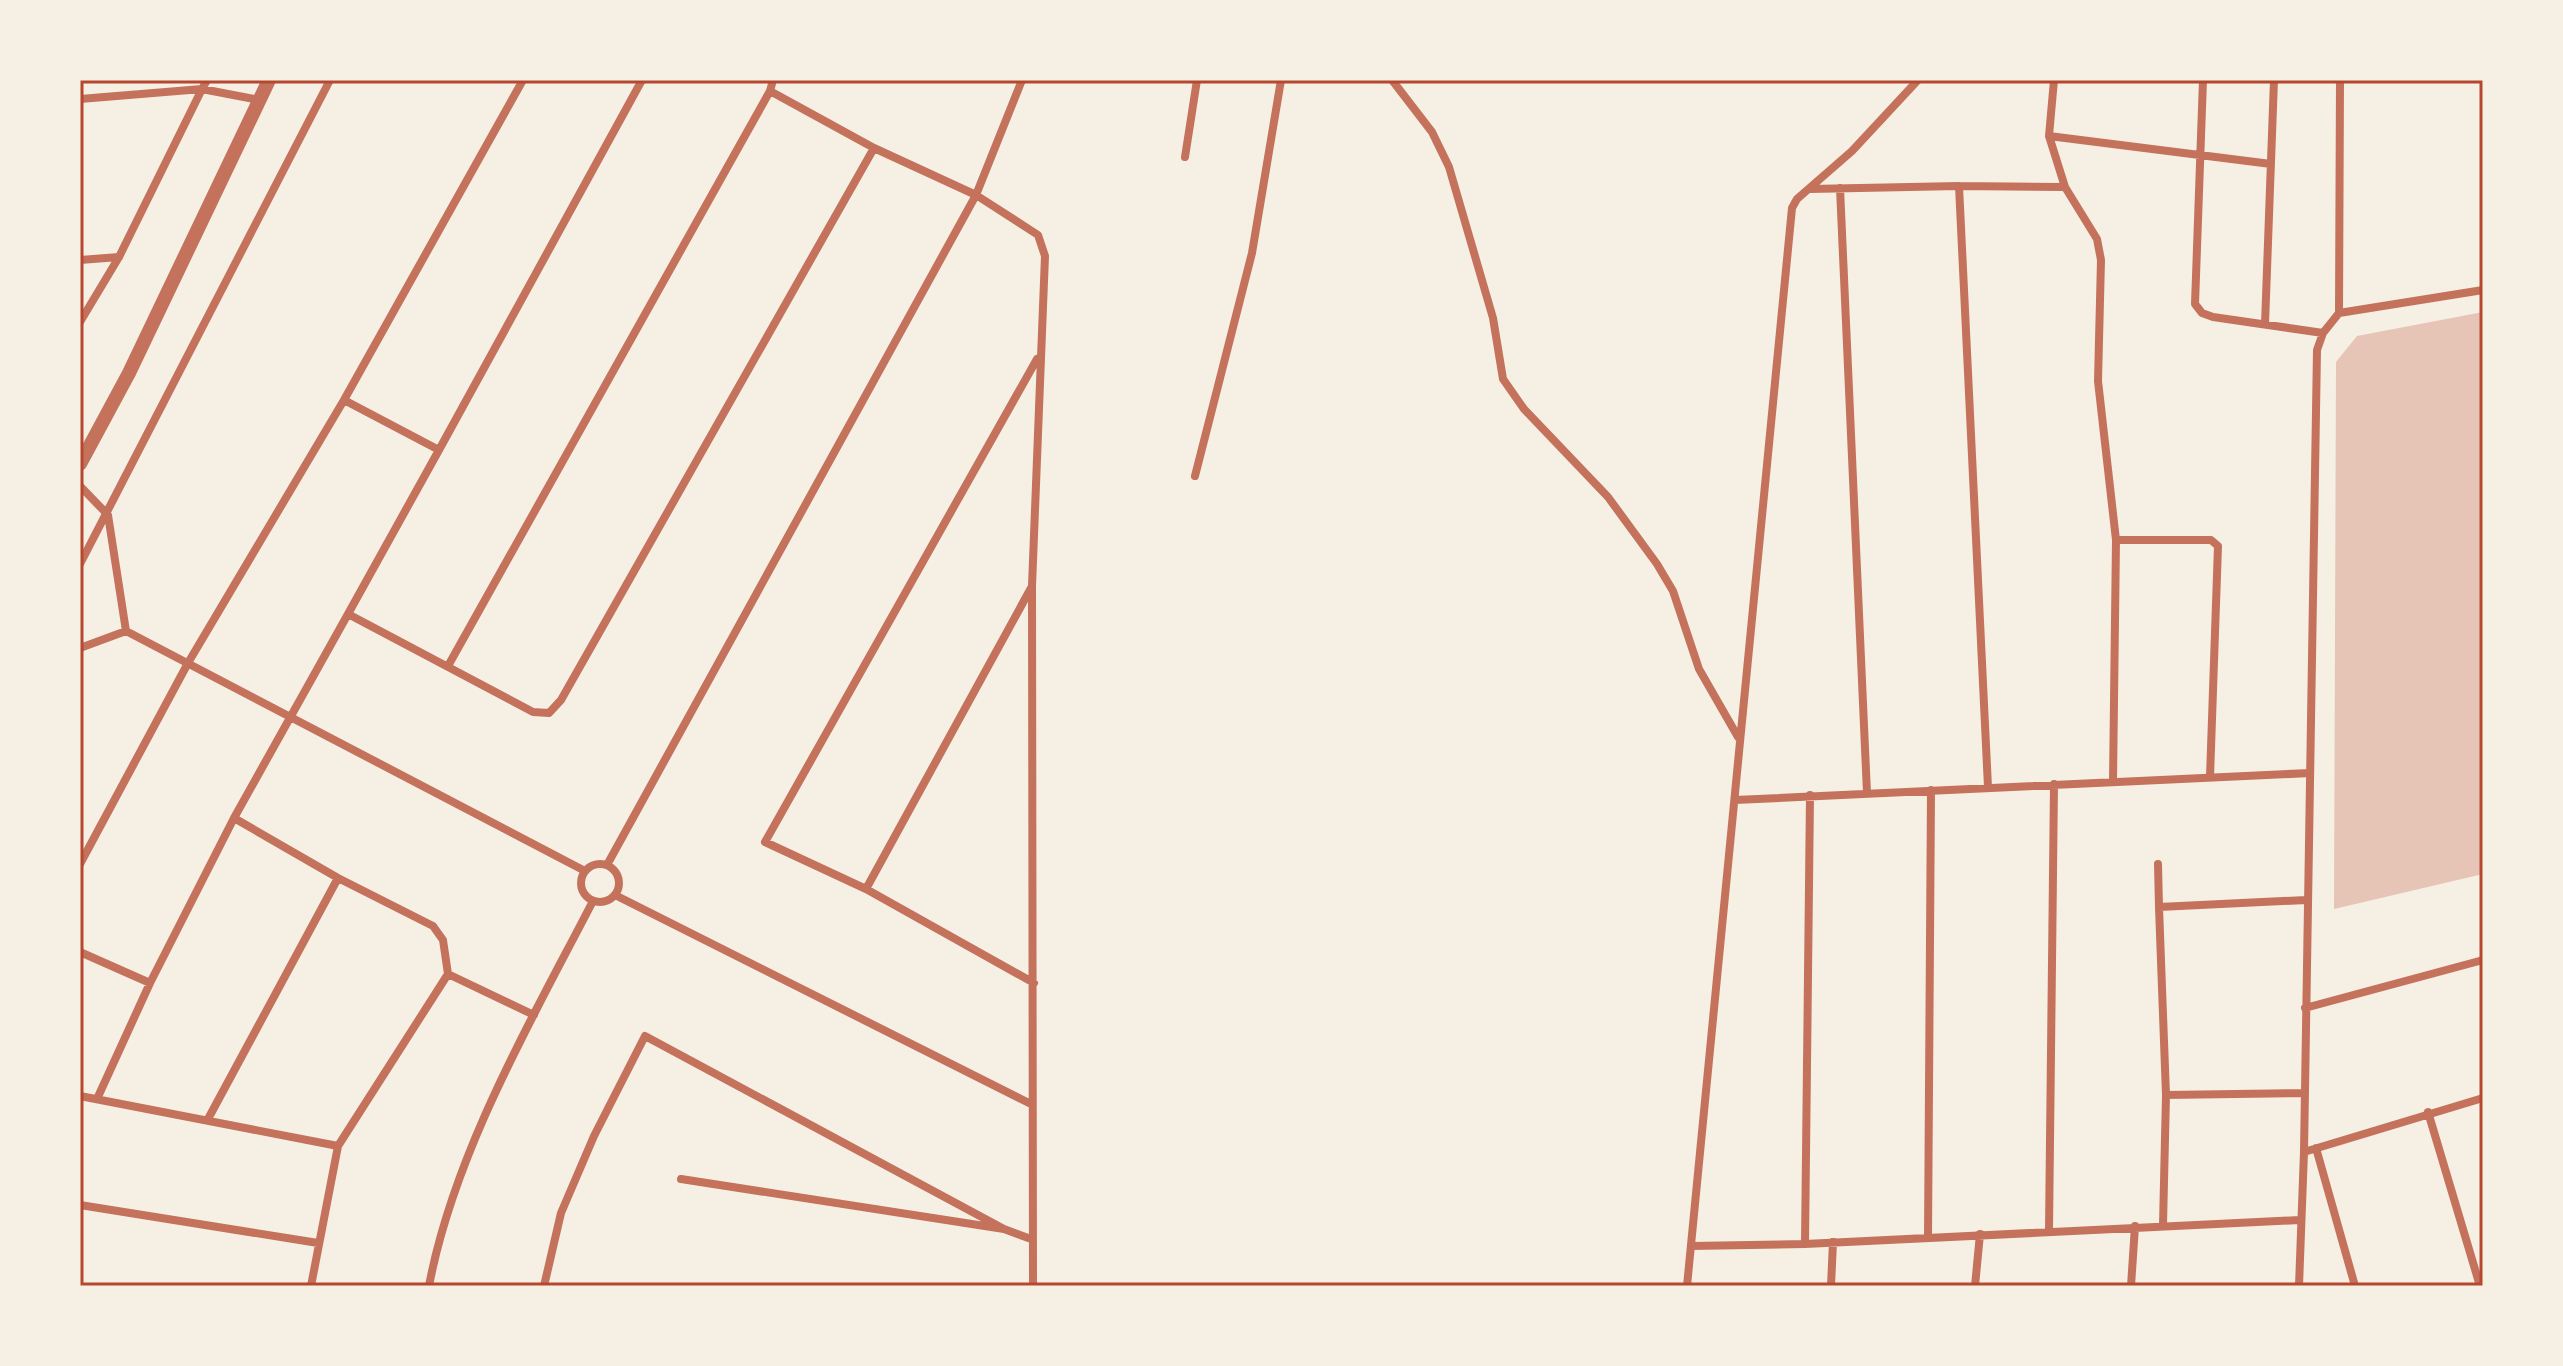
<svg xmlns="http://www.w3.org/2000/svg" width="2563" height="1366" font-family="Roboto,sans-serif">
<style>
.building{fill:#e6c5b7}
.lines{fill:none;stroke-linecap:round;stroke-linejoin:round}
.minor{stroke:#c5725c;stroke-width:8}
.tertiary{stroke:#c5725c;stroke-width:14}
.neatline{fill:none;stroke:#b5482f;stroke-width:3}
</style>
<rect width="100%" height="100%" fill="#f6efe4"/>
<path class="building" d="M2483 312V874L2334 909 2336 362 2357 336Z"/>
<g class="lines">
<path class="minor" d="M207 80 202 89 259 100
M523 80 344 400 439 450 642 80
M1022 80 976 195 1038 235 1045 256 1032 586 1033 1286
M1392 80 1432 132 1449 167 1493 318 1503 379 1524 409 1608 497 1657 564 1673 591 1699 669 1738 737
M2054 80 2049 136 2065 187 2097 239 2101 260 2098 381 2116 540 2113 782
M2203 80 2195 304 2202 313 2213 317 2323 333
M2340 80 2339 313 2483 290
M80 99 202 89
M2049 136 2271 164
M1185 157 1197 80
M1959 186 2065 187
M1840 188 1867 793
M1810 189 1959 186 1988 787
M80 260 119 257
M80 322 119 257 202 89
M2265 324 2274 80
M1195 476 1252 253 1281 80
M80 486 108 515 126 631
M2116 540H2211L2218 546 2210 777
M80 564 330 80
M348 614 439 450
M80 648 126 631 585 871
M448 666 770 91
M1735 800 2310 773
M234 818 348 614 533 712 549 713 561 700 874 148 770 91 773 80
M581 883a19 19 0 1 1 38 0a19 19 0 1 1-38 0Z
M80 864 188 663 344 400
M2158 864 2159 907
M607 865 976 195 874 148
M866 889 1031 588
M615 895 1031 1104
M80 952 150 983 234 818 338 878 433 926 443 940 448 974 534 1015
M1034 983 866 889 765 842 1037 359
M2305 1008 2483 960
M2166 1095 2304 1093
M80 1096 338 1146 311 1286
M97 1099 150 983
M2428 1112 2480 1286
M208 1119 338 878
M338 1146 448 974
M2316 1148 2355 1286
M2304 1152 2483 1098
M681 1179 1004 1229 1031 1239
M80 1205 318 1243
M2163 1225 2166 1095 2159 907 2306 900
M2049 1230 2054 784
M1928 1238 1931 790
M1805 1244 1810 795
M1691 1246 1805 1244 2299 1220
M429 1286C454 1153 531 1021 593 901
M544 1286 561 1213 594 1136 645 1036 1004 1229
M1687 1286 1792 208 1797 199 1852 151 1918 80
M1831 1286 1833 1242
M1975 1286 1980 1234
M2131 1286 2135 1226
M2299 1286 2304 1152 2317 350 2323 333 2339 313"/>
<path class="tertiary" d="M80 464 129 373 269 80"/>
</g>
<rect width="2563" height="1366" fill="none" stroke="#f6efe4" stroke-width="164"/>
<rect x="82" y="82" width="2399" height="1202" class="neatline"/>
</svg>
